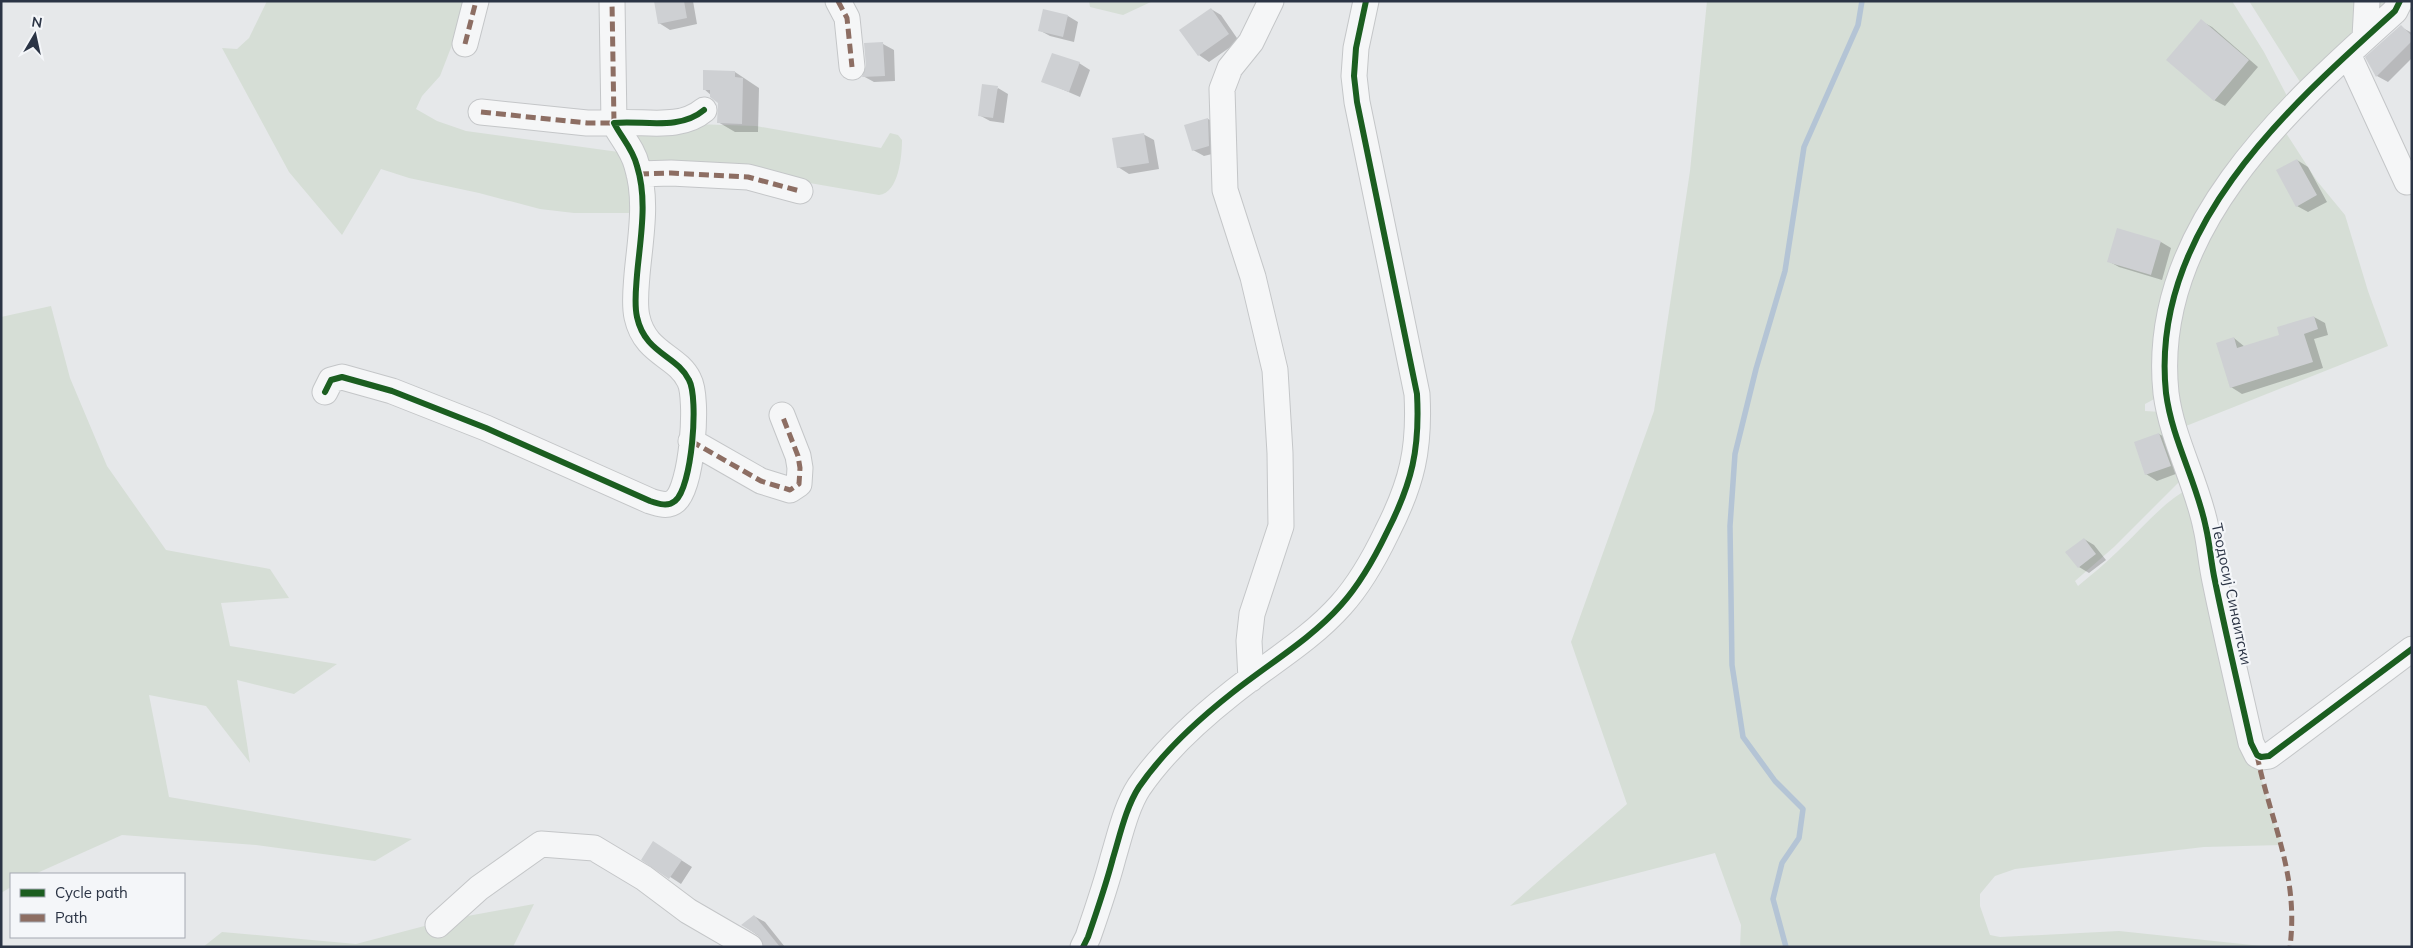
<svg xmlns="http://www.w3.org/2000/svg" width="2413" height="948" font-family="Mulish,sans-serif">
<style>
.green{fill:#d6ded6}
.shadow{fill:#0003}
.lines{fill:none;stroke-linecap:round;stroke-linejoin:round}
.stream{stroke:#b4c4d5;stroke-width:5.5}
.building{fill:#ced0d3}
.minor-casing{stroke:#c4c6c8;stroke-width:27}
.minor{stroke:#f5f6f7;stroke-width:25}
.quiet{stroke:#8d6e63;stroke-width:5;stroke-dasharray:10 5;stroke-linecap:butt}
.cycleway-casing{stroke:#f4f6f9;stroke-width:9}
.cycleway{stroke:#1b5e20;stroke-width:6}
.labels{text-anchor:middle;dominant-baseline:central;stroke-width:4.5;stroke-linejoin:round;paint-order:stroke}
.street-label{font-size:15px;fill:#2b3445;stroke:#f4f6f9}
</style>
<rect width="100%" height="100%" fill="#e6e8ea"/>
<path class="green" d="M267 1H469L440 76 422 96 416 109 437 121 466 131 626 153 632 213H574L540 209 479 193 409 178 381 169 342 235 289 172 222 48 237 49 249 38Z
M1089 1H1153L1123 15 1090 7Z
M1707 1H2232L2264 52 2287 96 2214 190 2158 397 2145 404V411L2161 412 2180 481 2114 547 2075 581 2078 586C2091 575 2105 564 2117 552 2142 529 2162 502 2193 486L2262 781 2282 845 2204 847 2015 869 1995 876 1980 894V906L1990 935 2000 937 2119 931 2271 947H1740L1741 925 1715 853 1510 906 1627 804 1571 642 1654 411 1690 171Z
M2249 1H2400L2307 93Z
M693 124 756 126 881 148 890 133 898 135 902 140C902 155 899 193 879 195L798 181 652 168 623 128Z
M2284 130 2317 181 2345 215 2368 291 2388 346 2186 426 2180 406 2174 356 2182 302 2217 219Z
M51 306 70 378 107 466 166 550 270 569 289 598 221 603 230 646 337 664 294 694 237 680 250 763 206 706 149 695 169 797 412 839 375 861 256 845 122 835 35 874H11V887L1 893V317Z
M534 904 513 947H203L222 932 356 944 451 919Z"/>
<path class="shadow" d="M655 1H693L697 24 670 30 659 23Z
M1211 9 1221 15 1239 41 1209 62 1199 55Z
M1068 16 1078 22 1074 42 1050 36 1039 30Z
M2201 21 2212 27 2258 67 2225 106 2214 100Z
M2401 27 2412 33V58L2388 82 2377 76 2367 58Z
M883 44 894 50 895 81 874 82 863 76Z
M1079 63 1090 70 1080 97 1043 81Z
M735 72 759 88 758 132H735L718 122 719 102 704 89Z
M998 88 1008 94 1004 123 990 121 979 115Z
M1208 119 1219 125 1220 152 1204 156 1193 150 1185 126Z
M1143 134 1154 140 1159 169 1129 174 1118 167Z
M2297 160 2308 167 2327 202 2308 212 2297 206Z
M2161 242 2171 248 2162 280 2119 267 2108 261Z
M2314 317 2325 323 2328 335 2314 339 2323 368 2242 394 2231 387 2234 338 2245 347 2281 336Z
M2159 434 2170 440 2181 472 2157 481 2146 474Z
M2084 539 2094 545 2106 560 2089 573 2079 567Z
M664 849 692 867 681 884 643 859Z
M754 916 765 922 785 947H765L763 939 743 925Z"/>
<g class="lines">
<path class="stream" d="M1786 947 1773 899 1782 863 1799 838 1803 809 1775 781 1743 737 1732 665 1730 526 1735 454 1756 369 1785 271 1804 147 1858 25 1862 1"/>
</g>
<path class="building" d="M654 1H684L687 18 658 24Z
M1211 8 1229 34 1198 56 1179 30Z
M1043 9 1068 15 1063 37 1038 31Z
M2201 19 2249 60 2214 101 2166 60Z
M2401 25 2412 36V41L2376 77 2365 57Z
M883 42 885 76 862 77 866 66 864 43Z
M1052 53 1080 62 1069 92 1041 82Z
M703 70 735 71V77L743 78 742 124 717 123 718 103 710 97V90H703Z
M982 84 998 86 993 118 978 116Z
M1208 118 1209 146 1192 151 1184 125Z
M1144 133 1149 163 1117 168 1112 138Z
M2297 159 2317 195 2296 207 2276 170Z
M2117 228 2161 241 2151 275 2107 262Z
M2314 316 2318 329 2304 334 2313 362 2230 388 2216 343 2234 337 2237 348 2279 335 2277 327Z
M2159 433 2171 466 2145 475 2134 442Z
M2084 538 2096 554 2078 568 2065 552Z
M653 841 682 860 669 879 641 860Z
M754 915 780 947H764L758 935 741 925Z"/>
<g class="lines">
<defs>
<path id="minor" d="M838 1 847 18 852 67
M2400 1 2395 11C2286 109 2149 231 2166 393 2172 440 2197 482 2206 528 2210 545 2211 563 2215 581 2226 635 2239 689 2251 743L2257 755 2261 757 2269 756 2412 649
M2365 37 2367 1
M465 44 476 1
M2348 54 2407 182
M481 112 587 123H614L612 1
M639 174 671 173 748 177 800 191
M325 392 331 380 342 377 392 391 486 428 650 501C659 504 668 507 675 501 692 488 699 398 689 380 677 355 645 354 637 317 634 304 636 289 637 275 640 240 648 201 637 166 633 149 621 137 614 123 643 120 679 131 704 110
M691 441 761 481 790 490 799 484 800 468 798 456 782 415
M1251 679 1249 641 1252 614 1281 526 1280 453 1275 370 1253 277 1225 190 1222 89 1230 68 1251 42 1271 1
M438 925 479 888 541 844 594 848 644 878 688 911 750 947
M1083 947 1088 937C1097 911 1106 885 1113 858 1120 835 1126 807 1139 787 1163 752 1199 719 1232 693 1268 664 1310 640 1341 605 1360 584 1375 557 1387 532 1412 483 1420 449 1417 394L1357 102 1354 76 1356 48 1366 1"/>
</defs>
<use href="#minor" class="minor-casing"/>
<use href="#minor" class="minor"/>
<path class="quiet" d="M838 1 847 18 852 67
M465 44 476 1
M481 112 587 123H614L612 1
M639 174 671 173 748 177 800 191
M691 441 761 481 790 490 799 484 800 468 798 456 782 415
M2257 755C2271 824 2299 874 2290 947"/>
<defs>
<path id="cycleway" d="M2400 1 2395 11C2286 109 2149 231 2166 393 2172 440 2197 482 2206 528 2210 545 2211 563 2215 581 2226 635 2239 689 2251 743L2257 755 2261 757 2269 756 2412 649
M325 392 331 380 342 377 392 391 486 428 650 501C659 504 668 507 675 501 692 488 699 398 689 380 677 355 645 354 637 317 634 304 636 289 637 275 640 240 648 201 637 166 633 149 621 137 614 123 643 120 679 131 704 110
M1083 947 1088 937C1097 911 1106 885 1113 858 1120 835 1126 807 1139 787 1163 752 1199 719 1232 693 1268 664 1310 640 1341 605 1360 584 1375 557 1387 532 1412 483 1420 449 1417 394L1357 102 1354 76 1356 48 1366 1"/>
</defs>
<use href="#cycleway" class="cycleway-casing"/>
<use href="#cycleway" class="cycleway"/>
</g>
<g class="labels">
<g class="street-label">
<text transform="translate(2232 594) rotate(78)">Теодосиј Синаитски</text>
</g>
</g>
<rect width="2413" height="948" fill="none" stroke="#2b3445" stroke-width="5"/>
<rect x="10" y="873" width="175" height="65" fill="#f4f6f9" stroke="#a4a8b1"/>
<rect x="20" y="889" width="25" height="8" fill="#1b5e20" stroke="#a4a8b1"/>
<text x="55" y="898" font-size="15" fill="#2b3445">Cycle path</text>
<rect x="20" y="914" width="25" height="8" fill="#8d6e63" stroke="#a4a8b1"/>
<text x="55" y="923" font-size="15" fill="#2b3445">Path</text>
<g transform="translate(35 35) rotate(9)" stroke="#f4f6f9" stroke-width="4" paint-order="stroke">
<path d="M0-4L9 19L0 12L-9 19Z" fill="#2b3445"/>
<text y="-8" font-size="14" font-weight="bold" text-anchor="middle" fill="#2b3445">N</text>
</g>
</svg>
